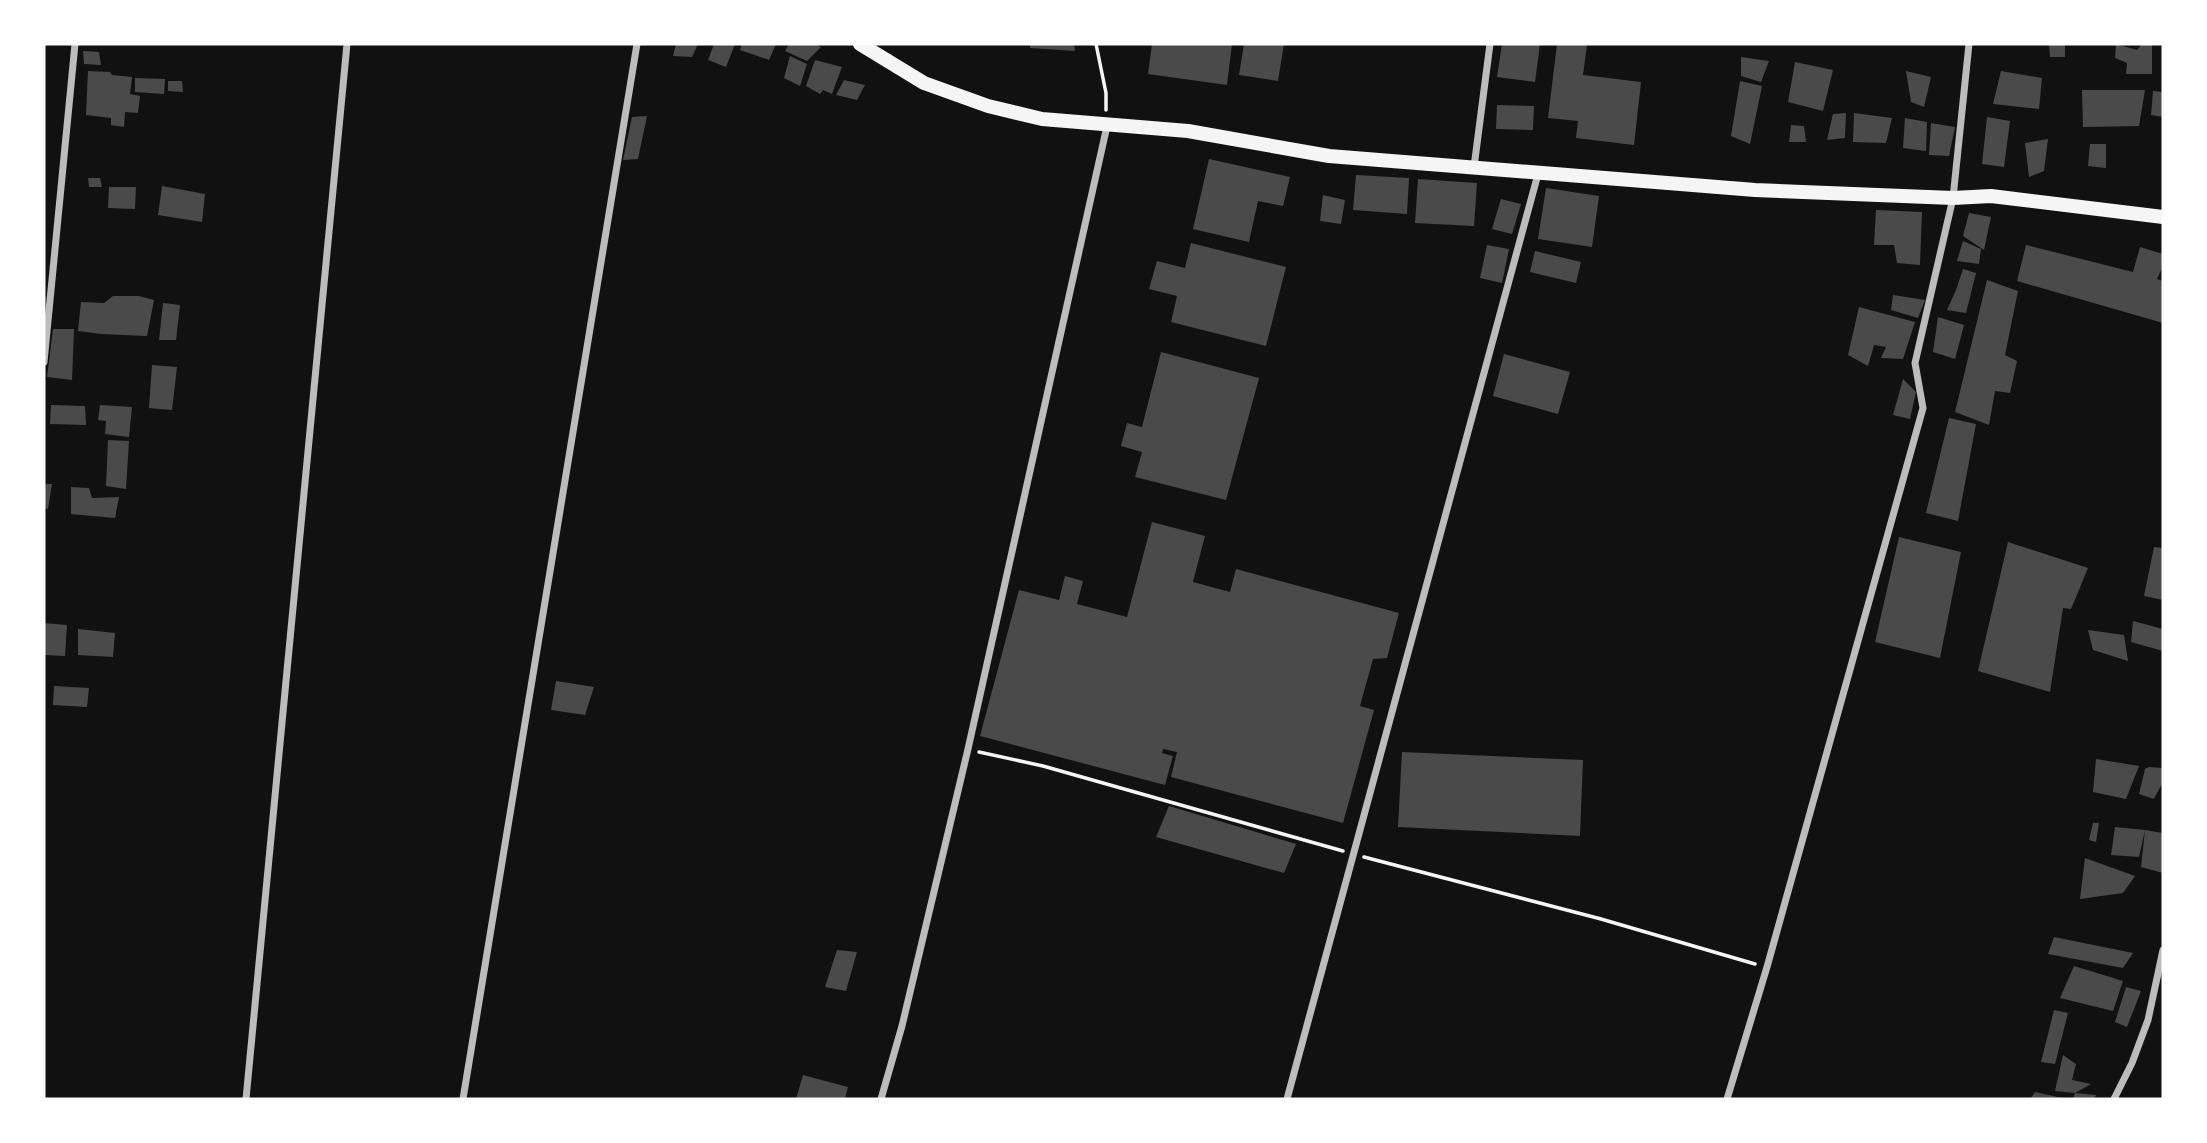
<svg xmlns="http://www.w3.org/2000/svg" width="2207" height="1143" font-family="'PT Sans',sans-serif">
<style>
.building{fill:#4a4a4a}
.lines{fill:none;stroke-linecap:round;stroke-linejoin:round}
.path{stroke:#f5f5f5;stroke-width:3.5}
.minor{stroke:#bcbcbc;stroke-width:7}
.secondary{stroke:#f5f5f5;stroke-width:14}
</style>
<rect width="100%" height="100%" fill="#111"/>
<path class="building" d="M676 44H698L692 57 673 56Z
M714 44H735L726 67 708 60Z
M742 44H776L769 60 740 50Z
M789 44H814L821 47 807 61 785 51Z
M1030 44H1074L1075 51 1030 48Z
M1152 44H1232L1227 85 1148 74Z
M1244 44H1284L1278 81 1239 75Z
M1502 44H1540L1535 82 1497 77Z
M1557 44 1587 45 1583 75 1641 82 1634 145 1576 138 1578 121 1548 118Z
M2049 44H2065V57H2050Z
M2116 44 2137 50 2142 44H2152V74H2126L2127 63 2115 58Z
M83 51 99 52 101 65 84 64Z
M790 56 807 64 800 86 784 78Z
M1741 57 1769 61 1761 82 1741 76Z
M815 60 842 67 832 94 823 90 820 94 806 86Z
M1795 62 1833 70 1823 111 1788 102Z
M88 71 110 72 112 75 132 77 130 94 140 96 138 113 125 112 124 127 111 125V118L86 115Z
M1906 71 1931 77 1924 107 1911 102Z
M2001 71 2042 78 2039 109 1993 104Z
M135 78 165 79 164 94 135 92Z
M844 80 865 85 857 100 836 95Z
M168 81H182L183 92 168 91Z
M1740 81 1762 86 1750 144 1731 136Z
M2082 90H2145L2139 126 2083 127Z
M2153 91 2163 92V117L2151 115Z
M1497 105 1534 106 1533 130 1496 129Z
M1846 113 1845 138 1827 140 1833 114Z
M1854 113 1892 118 1886 143 1853 142Z
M647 116 638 159 623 160 632 117Z
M1987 117 2010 121 2004 167 1982 164Z
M1905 118 1927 122 1926 151 1903 148Z
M1931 123 1955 127 1949 156 1929 155Z
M1791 125 1804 126 1806 142H1789Z
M2048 139 2044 171 2029 177 2025 143Z
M2090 144H2106V168L2088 166Z
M1209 159 1290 177 1283 206 1258 201 1249 242 1193 229Z
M1356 175 1409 178 1407 214 1353 210Z
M88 178H100L102 187H89Z
M1418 179 1477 183 1474 226 1415 223Z
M162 186 205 194 202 222 158 215Z
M109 187H136L135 209 108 208Z
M1546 188 1599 196 1592 247 1538 239Z
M1323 195 1345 200 1341 224 1320 221Z
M1501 199 1521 204 1512 234 1492 229Z
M1876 210 1922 212 1920 265 1897 263 1894 245H1874Z
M1969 213 1991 217 1984 250 1963 236Z
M1963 241 1981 249 1979 264 1957 261Z
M1191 243 1286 267 1266 346 1171 322 1177 296 1149 289 1157 261 1185 268Z
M1487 245 1509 249 1502 283 1480 278Z
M2026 245 2133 272 2140 247 2163 254V266L2157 279 2163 281V323L2017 281Z
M1535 251 1581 262 1576 283 1530 272Z
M1963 269 1976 273 1966 313 1947 310 1956 290Z
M1987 280 2018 291 2005 355 2017 361 2010 393 1995 391 1989 425 1955 412Z
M1893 295 1925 300 1918 318 1891 310Z
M113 296H139L154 300 147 336 101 334 78 331 81 302 104 303Z
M163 303 180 305 176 340H159Z
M1859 307 1915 322 1903 359 1881 358 1886 347 1874 345 1868 366 1848 355Z
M1938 317 1964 325 1955 359 1933 352Z
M53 329H74L72 380 47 377Z
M1161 352 1259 378 1226 500 1135 477 1142 452 1121 446 1127 423 1142 427Z
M1504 354 1570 372 1558 414 1493 396Z
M152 365 177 367 172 410 149 408Z
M1903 379 1916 392 1910 419 1893 415Z
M51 405 85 406 86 425 50 424Z
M100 405 132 407 129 437 105 434 106 421 98 420Z
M1949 418 1976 424 1958 521 1926 513Z
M108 440 129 441 126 489 106 486Z
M44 484H52L48 509 44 508Z
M71 487 89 488 92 498 119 497 115 518 71 514Z
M1152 522 1205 536 1193 582 1230 592 1236 569 1399 613 1387 658 1373 659 1360 706 1374 710 1343 823 1171 777 1177 752 1163 749 1162 753 1173 756 1165 785 980 736 1019 590 1059 600 1065 576 1083 581 1077 604 1127 617Z
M1899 537 1961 552 1940 658 1875 642Z
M2008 542 2088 568 2071 609 2063 608 2050 692 1978 671Z
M2154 547 2163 548V600L2144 596Z
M2133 621 2163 629V651L2131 642Z
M44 623 67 625 65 656 44 655Z
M78 629 115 633 113 657 78 655Z
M2088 630 2124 635 2128 661 2093 650Z
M556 681 594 687 585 715 551 710Z
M54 686 89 688 87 707 53 705Z
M1402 752 1583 760 1580 836 1398 827Z
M2096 759 2139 766 2126 799 2093 792Z
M2149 767 2163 768V782L2154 799 2139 794 2145 769Z
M1169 806 1296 844 1284 873 1156 837Z
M2093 823H2099L2096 842 2089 840Z
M2115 827 2145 830 2139 857 2111 855Z
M2145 830 2163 833V873L2141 867Z
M2085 858 2135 876 2123 893 2080 899Z
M2054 937 2133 953 2123 968 2048 954Z
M837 950 857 952 846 991 825 987Z
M2074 966 2123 981 2113 1011 2060 998Z
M2126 987 2141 991 2127 1027 2115 1022Z
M2054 1010 2068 1013 2055 1064 2041 1062Z
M2063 1055 2076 1064 2072 1080 2091 1084 2075 1093 2096 1095 2094 1099H2073L2075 1093 2055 1091Z
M803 1075 848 1087 845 1099H796Z
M2035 1092 2062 1098 2061 1099H2030Z"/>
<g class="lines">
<path class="path" d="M1096 44 1106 93V110
M979 752 1043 766 1343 851
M1364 857 1601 919 1755 964"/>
<path class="minor" d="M1474 167 1490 44
M44 362 75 44
M246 1099 347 44
M463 1099 637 44
M881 1099 902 1026 968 749 1107 126
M1287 1099 1538 174
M1727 1099 1767 967 1923 408 1915 363 1953 198 1969 44
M2114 1099 2132 1063 2148 1020 2163 950"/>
<path class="secondary" d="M860 44 924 83 988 106 1042 119 1188 131 1329 156 1755 190 1953 198 1991 196 2163 217"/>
</g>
<rect width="2207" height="1143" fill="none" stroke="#ffffff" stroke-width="91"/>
</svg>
